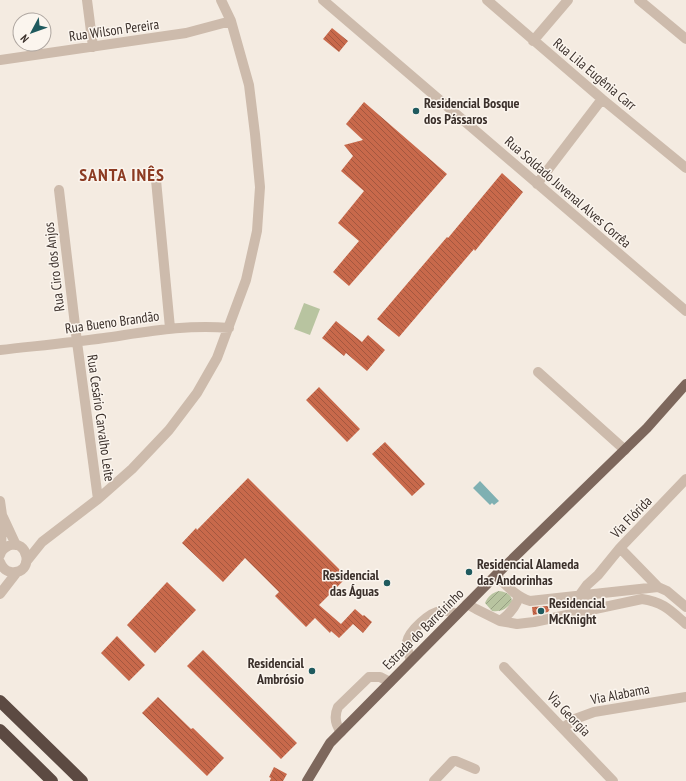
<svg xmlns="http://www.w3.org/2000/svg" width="686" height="781" font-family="'PT Sans Narrow',sans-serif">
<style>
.grass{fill:#b8c4a0}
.garden{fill:url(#garden-furrows)}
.water{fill:#7fb0b2}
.building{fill:url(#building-back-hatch)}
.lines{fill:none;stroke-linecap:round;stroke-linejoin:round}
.minor{stroke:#cdbbac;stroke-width:10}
.major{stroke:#7d675c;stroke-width:10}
.highway{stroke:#5c4a42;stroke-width:12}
.poi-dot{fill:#1f5a5e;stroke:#fbf5ee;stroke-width:1.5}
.labels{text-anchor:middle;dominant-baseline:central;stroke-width:3;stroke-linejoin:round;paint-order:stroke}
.street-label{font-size:14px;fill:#3b302b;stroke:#fbf5ee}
.poi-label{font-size:14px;font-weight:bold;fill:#3b302b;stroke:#fbf5ee;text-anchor:start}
.district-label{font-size:18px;font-weight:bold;letter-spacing:1px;fill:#8c3b22;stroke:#fbf5ee}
</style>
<defs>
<pattern id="garden-furrows" width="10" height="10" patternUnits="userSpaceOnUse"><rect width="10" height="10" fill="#b8c4a0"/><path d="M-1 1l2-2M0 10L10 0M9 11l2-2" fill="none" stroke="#97a083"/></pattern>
<pattern id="building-back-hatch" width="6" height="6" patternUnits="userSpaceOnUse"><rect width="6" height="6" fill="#c8694b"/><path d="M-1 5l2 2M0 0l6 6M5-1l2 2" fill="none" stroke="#a4573f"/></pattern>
</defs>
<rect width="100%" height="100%" fill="#f4ebe1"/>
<path class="grass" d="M304 303 320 309 310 335 294 329Z"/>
<path class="garden" d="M499 591C506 592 512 594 512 602 506 609 502 612 492 611L485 603C488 596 492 593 499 591Z"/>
<path class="water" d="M480 481 499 501 494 505 492 503 490 505 473 488Z"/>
<path class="building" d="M332 28 348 41 339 52 323 39Z
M364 102 447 174 349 286 333 272 359 241 338 223 364 191 341 171 353 156 344 145 363 140 346 124Z
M502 173 523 192 475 251 474 249 399 337 377 319 447 237 448 238Z
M336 321 362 342 368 335 385 350 367 371 346 353 344 356 322 338Z
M319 387 360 429 347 442 306 400Z
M385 442 425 484 412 496 372 454Z
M248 478 347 577 319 605 341 624 355 609 363 616 364 615 372 622 363 633 353 624 339 638 331 631 330 633 315 618 306 627 275 596 279 592 245 558 223 582 182 543 196 528 197 530Z
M167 582 196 610 155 653 127 625Z
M546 606 551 607 548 612 533 615 532 607Z
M117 636 145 665 129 681 101 653Z
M203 650 297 743 281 759 187 666Z
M158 697 191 729 193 728 224 758 207 776 142 713Z
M274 767 287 774 283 781H270L271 778 269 777Z"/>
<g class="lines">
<path class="minor" d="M87 0 93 47
M323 0 686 311
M487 0 602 99 686 168
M639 0 686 39
M533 41 568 0
M0 60 186 33 231 21
M156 180 170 328
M537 184 602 99
M59 190 77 342 98 499
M0 350C35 346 69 343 104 338 146 332 187 324 229 328
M538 372 625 450
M0 501 2 515 1 552
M3 517 16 545
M620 548 658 587
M0 555C1 551 4 548 8 546 29 537 35 575 11 572 5 571 2 567 0 562
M26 562 42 542 98 499 132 469 169 430 197 393 217 358 246 280 257 231 260 187 255 134 249 85 231 21 221 0
M496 575C506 585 516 597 530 601L658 587 667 591 686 607
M0 594 17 572
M467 604 476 609 500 621 517 624 534 622 642 599C663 602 670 610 686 624
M578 612 579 596 587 585 598 575 620 548 686 479
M500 621C510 614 516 607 519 596
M411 660C409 655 406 648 407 642 409 631 430 612 441 611 447 610 451 612 457 614
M504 667 613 781
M563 728 575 719 594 712 686 697
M341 732C335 724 334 716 338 707L369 677H380L390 682
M434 781 453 761H456L475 769"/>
<path class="major" d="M307 781 330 743 496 575 647 428 686 384"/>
<path class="highway" d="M0 701 82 781
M0 730 52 781"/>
</g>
<g class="poi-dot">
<circle cx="416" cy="111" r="4"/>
<circle cx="469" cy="572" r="4"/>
<circle cx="387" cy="583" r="4"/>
<circle cx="541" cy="611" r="4"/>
<circle cx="312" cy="671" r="4"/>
</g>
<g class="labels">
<g class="street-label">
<text transform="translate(114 30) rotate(-8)">Rua Wilson Pereira</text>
<text transform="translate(595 74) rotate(40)">Rua Lila Eugênia Carr</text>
<text transform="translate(568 192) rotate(41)">Rua Soldado Juvenal Alves Corrêa</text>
<text transform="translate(54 267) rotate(-97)">Rua Ciro dos Anjos</text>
<text transform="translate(112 322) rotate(-8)">Rua Bueno Brandão</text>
<text transform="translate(101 418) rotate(82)">Rua Cesário Carvalho Leite</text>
<text transform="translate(631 517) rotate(-46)">Via Flórida</text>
<text transform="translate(423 629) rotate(-45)">Estrada do Barreirinho</text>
<text transform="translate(620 694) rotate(-11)">Via Alabama</text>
<text transform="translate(569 714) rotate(46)">Via Georgia</text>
</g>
<g class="poi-label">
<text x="424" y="103">Residencial Bosque<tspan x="424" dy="16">dos Pássaros</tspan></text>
<text x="477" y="564">Residencial Alameda<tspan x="477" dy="16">das Andorinhas</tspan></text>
<text x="379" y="575" text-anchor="end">Residencial<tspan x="379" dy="16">das Águas</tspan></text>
<text x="549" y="603">Residencial<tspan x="549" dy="16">McKnight</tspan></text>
<text x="304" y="663" text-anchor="end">Residencial<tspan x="304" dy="16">Ambrósio</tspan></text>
</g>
<g class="district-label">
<text x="122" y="174">SANTA INÊS</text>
</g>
</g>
<g transform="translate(32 32) rotate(229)"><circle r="19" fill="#fbf5ee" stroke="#aea6a0"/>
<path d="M0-3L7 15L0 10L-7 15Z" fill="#1f5a5e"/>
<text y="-6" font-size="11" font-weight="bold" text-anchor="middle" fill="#3b302b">N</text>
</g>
</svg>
